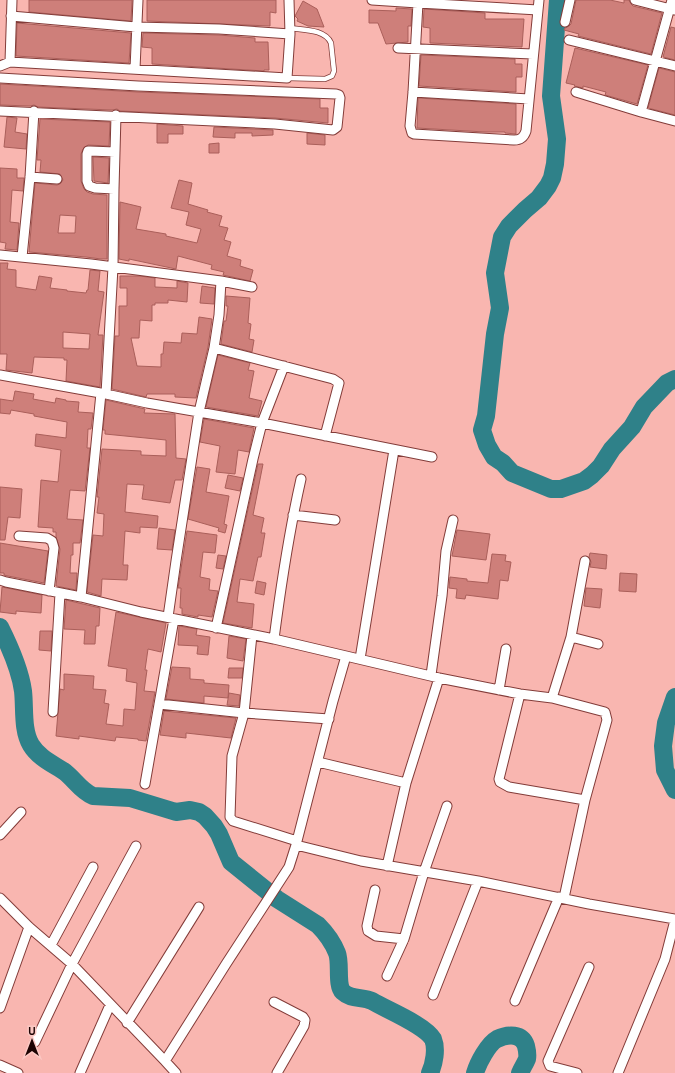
<svg xmlns="http://www.w3.org/2000/svg" width="675" height="1073" font-family="'Space Grotesk',sans-serif">
<style>
.lines{fill:none;stroke-linecap:round;stroke-linejoin:round}
.river{stroke:#2f8189;stroke-width:18}
.building{fill:#ce7f7a;stroke:#aa5f5a;fill-rule:evenodd}
.lane-casing{stroke:#833c39;stroke-width:6}
.street-casing{stroke:#833c39;stroke-width:11}
.lane{stroke:#fff;stroke-width:4.5}
.street{stroke:#fff;stroke-width:9}
</style>
<rect width="100%" height="100%" fill="#f9b6b0"/>
<g class="lines">
<path class="river" d="M558 0 551 96 557 139 555 164 552 178 548 186 539 198 525 210 509 226 502 237 495 273 500 308 495 334 486 416 482 430 487 445 494 457 503 463 512 473 551 489H561L584 481 592 475 601 466 612 449 632 427 644 407 667 383 675 379
M0 627C10 647 20 669 23 691 25 708 22 730 31 745 39 758 53 764 65 772 75 780 81 791 93 796L130 798 176 812 190 810 199 812 205 816 214 826 219 834 231 862 277 899 318 925C325 932 333 943 337 953 341 963 336 985 343 992 350 999 363 997 372 1001 387 1010 425 1025 433 1039 437 1049 434 1064 430 1073
M675 697 666 723 663 746 665 770 675 790
M475 1073C478 1063 488 1044 497 1039 508 1034 522 1033 526 1046 527 1050 528 1054 527 1059 525 1064 522 1068 520 1073"/>
</g>
<path class="building" d="M29 0H132L131 21 29 12Z
M147 0H276V13L270 12V26L147 21Z
M576 0H610L624 3V0H629L631 4 633 6 662 13 651 54 578 36 579 34 564 30 565 28 569 26 571 24Z
M303 1 317 9 324 27 308 26 297 21 298 19 295 16Z
M396 8 412 9 411 26H408V42L386 44 378 23H369V10L396 11Z
M424 9 485 13V19H524L522 47 430 43V28L423 27Z
M17 23 131 33 129 63 16 56Z
M671 27 675 28V60L663 57Z
M143 33 219 35 255 38V42H268L269 70H264V71L152 64V48L142 47Z
M575 48 648 65 637 104 605 95 606 92 583 86V88L574 86 575 85 566 83Z
M421 55 515 59V64H522V77H516V92L419 86Z
M659 68 675 72V115L648 108Z
M0 84 138 92 320 99V108H328V123L275 118 120 111 117 109 112 110 38 107 34 105 30 106 0 105Z
M418 98 516 104V134L505 133V132H485L417 128Z
M7 117 17 118 15 132 27 134 26 149 4 147Z
M40 119 110 122 109 146 88 145 83 149 81 154V181L84 189 87 192 93 194 107 195V259H101L86 257 29 252 35 183 57 185 60 184 63 180 60 174 40 172 41 160H37ZM60 215 76 216 75 233H58Z
M157 124 183 126V134H168V143H157Z
M214 127 273 130V135L252 136V133H235V138L213 137Z
M307 133 325 135V145L307 144Z
M219 143V153H209V144Z
M93 157 109 158 108 183 94 181Z
M0 168 17 169V178H24L23 191 12 190 10 222 19 223 17 250 5 249 6 243 0 242Z
M179 180 192 183 188 204 208 210 207 212 222 216 219 226 228 228 224 240 231 242 227 256 241 260 240 266 253 270 250 281 223 275 224 272 211 269 212 265 178 256 176 269 129 259V261L119 259 120 202 141 207 136 229 166 234V236L197 243 201 229 186 225 189 212 171 208Z
M0 263H8L7 269 16 270V287L36 290 39 276 52 278 50 288 67 290V291L86 293 87 290H88L90 270 100 271 98 291 104 292 98 335H103L100 387 66 381 67 360H64V358L34 357 32 373 6 370 7 354H0ZM63 332 90 334 89 349 63 348Z
M120 276H140L155 278V287L177 288V281L188 283 187 302 168 300V303H155V305H152V321L140 320 139 338H131L137 366 161 367V354H163L164 342 181 343 182 333 197 334 199 317 212 319 208 347 196 398 175 397V394H147L146 397 112 389 115 336H119V306H127V288H120Z
M202 286 215 288 214 304 200 303Z
M226 296 250 298 248 323 251 324 249 339 254 340 252 352 221 344 224 321H226L228 306H226Z
M218 355 250 363 248 370 254 371 249 398 262 401 258 416 206 407Z
M15 391 34 394 33 399 55 403 56 398 66 400V401L79 402 78 412 93 413 91 429H88L87 448H90L85 491 70 490 67 519 83 520 80 543H73V555H71L70 573H77L76 590 56 586 60 549 56 537V532H53V528L38 527 41 480 58 482 61 450 35 446 36 434 66 438 67 422 34 416V414L11 410 10 414 0 413V399L13 401Z
M106 400 145 409 144 413 175 414 176 458 186 459 182 480H175L170 503 142 499 144 485 127 484 125 512 158 516 157 528 140 527V533L125 531 123 565H128L127 580 102 579 101 596 87 592 93 535 103 536 104 514 97 513 99 497H97L102 449 141 451V455L166 456V440L105 434V430H103Z
M204 419 254 428 249 452 238 450 235 474 216 472 220 446 200 442Z
M258 464H263L253 515 264 518 261 533H265L261 557H258L253 581 240 579 237 602 254 604 252 628 223 623Z
M197 467 210 469 206 492 229 496 224 524 227 525 225 533 218 531 219 528 188 519Z
M228 475 243 478 240 491 225 488Z
M0 487 22 489 20 518 8 517 5 540H0Z
M159 528 175 530 172 550 157 549Z
M457 530 490 534 486 560 452 556Z
M187 531 217 535 215 553 203 552 200 577 210 579 209 590 218 591 212 617 198 615V617L182 614V608H180L181 588H178Z
M0 543 48 551 44 583 8 576 4 575V573H0Z
M590 553 607 555 606 569 590 567 591 562 589 557Z
M492 554 506 555 505 561 511 562 508 581 500 580 498 599 466 595 465 599 456 598 457 589 449 588 450 577 467 579V581L488 583Z
M218 555 226 556 223 569 216 568Z
M620 573 637 574 636 592 619 591Z
M257 581 266 583 264 595 255 593Z
M2 587 42 595 41 613 16 611V614L0 612Z
M586 588 602 589 600 608 584 606Z
M66 600 100 608 99 626H96L95 644H84L85 630 64 629Z
M116 612 166 623 161 652 148 649 145 670H147L144 691 155 692 146 741 138 740V739L116 737 115 741 79 736V739L56 736 60 689 64 690V674L94 676 93 689 106 690 104 703 109 704 106 724 123 726 124 709 135 710 137 683 126 681 127 669 108 666Z
M179 626 197 629 196 635 210 637 208 655 197 654 198 646 178 645Z
M40 631H52L51 651 39 650Z
M229 636 246 639 243 661 227 658Z
M172 667 190 668V679L204 680V683L229 685 228 698 204 696V703L166 699Z
M229 668H243L242 678H228Z
M229 693 240 695 239 706 227 705Z
M164 711 236 718 231 738 186 733V738L160 735Z"/>
<g class="lines">
<defs>
<path id="lane" d="M287 78 325 79 332 76 334 71 331 43C325 29 303 30 290 28"/>
<path id="street" d="M372 0 418 3 413 92 410 126 412 133 414 134 514 140C521 140 524 137 526 131L539 0
M418 0V3L538 10
M635 0 674 10
M672 0 641 112 675 121
M11 16 136 27 219 29 290 34
M565 22 570 0
M569 40 675 66
M398 48 533 54
M10 62 287 78 290 34 289 0
M0 66 10 62 12 0
M135 69 138 0
M0 78 138 86 336 94 339 95 340 98 337 127 333 130 275 124 0 111
M413 92 529 99
M576 92 641 112
M30 177 57 179
M114 189 116 115
M0 255 91 264 221 281 219 315 214 348 199 412 176 561 168 617
M22 257 30 177 34 111
M221 281 252 287
M214 348 333 379 339 383 325 436
M0 375 106 394 147 403 262 423 432 457
M101 393 81 597 141 612 274 639 346 656 333 701 296 845 289 867 226 964 165 1061 176 1073
M106 394 113 267 114 189 95 188 89 186 87 181V154L88 151H90L115 152
M293 515 335 520
M19 536 47 538 52 541 54 548 49 591
M0 580 6 582 81 597
M216 628 253 459 262 423 284 366
M252 635 244 713 232 756 230 817 233 821 297 841
M571 637 598 644
M274 639C281 585 289 532 301 479
M346 656 439 678 520 694 552 698 605 712 607 720 585 800 564 898
M360 659 394 450
M431 675 442 596 446 551 453 520
M499 690 506 649
M520 694 499 779 500 782 509 787 585 800
M552 698 571 637 585 561
M159 704 244 713 329 719
M53 712 60 593
M318 762 406 783 439 678
M145 784 174 619
M0 835 21 812
M296 845 361 861 478 881 589 904 675 919
M387 866 406 783
M375 890 367 926 368 931 376 936 404 939
M0 898 29 927 72 964 165 1061
M51 945 93 867
M387 976 404 939 424 872 447 806
M433 995 478 881
M515 1001 559 897
M274 1002 303 1017 305 1020 304 1026 277 1073
M0 1008 29 927
M127 1023 199 907
M35 1042 72 964 136 846
M0 1065 18 1073
M80 1073 110 1005
M577 1073 550 1066 548 1061 589 967
M618 1073 665 959 675 920"/>
</defs>
<use href="#lane" class="lane-casing"/>
<use href="#street" class="street-casing"/>
<use href="#lane" class="lane"/>
<use href="#street" class="street"/>
</g>
<g transform="translate(32 1041)" stroke="#fbc8c3" stroke-width="3" paint-order="stroke">
<path d="M0-3L7 15L0 10L-7 15Z" fill="#1c0303"/>
<text y="-6" font-size="11" font-weight="bold" text-anchor="middle" fill="#1c0303">U</text>
</g>
</svg>
